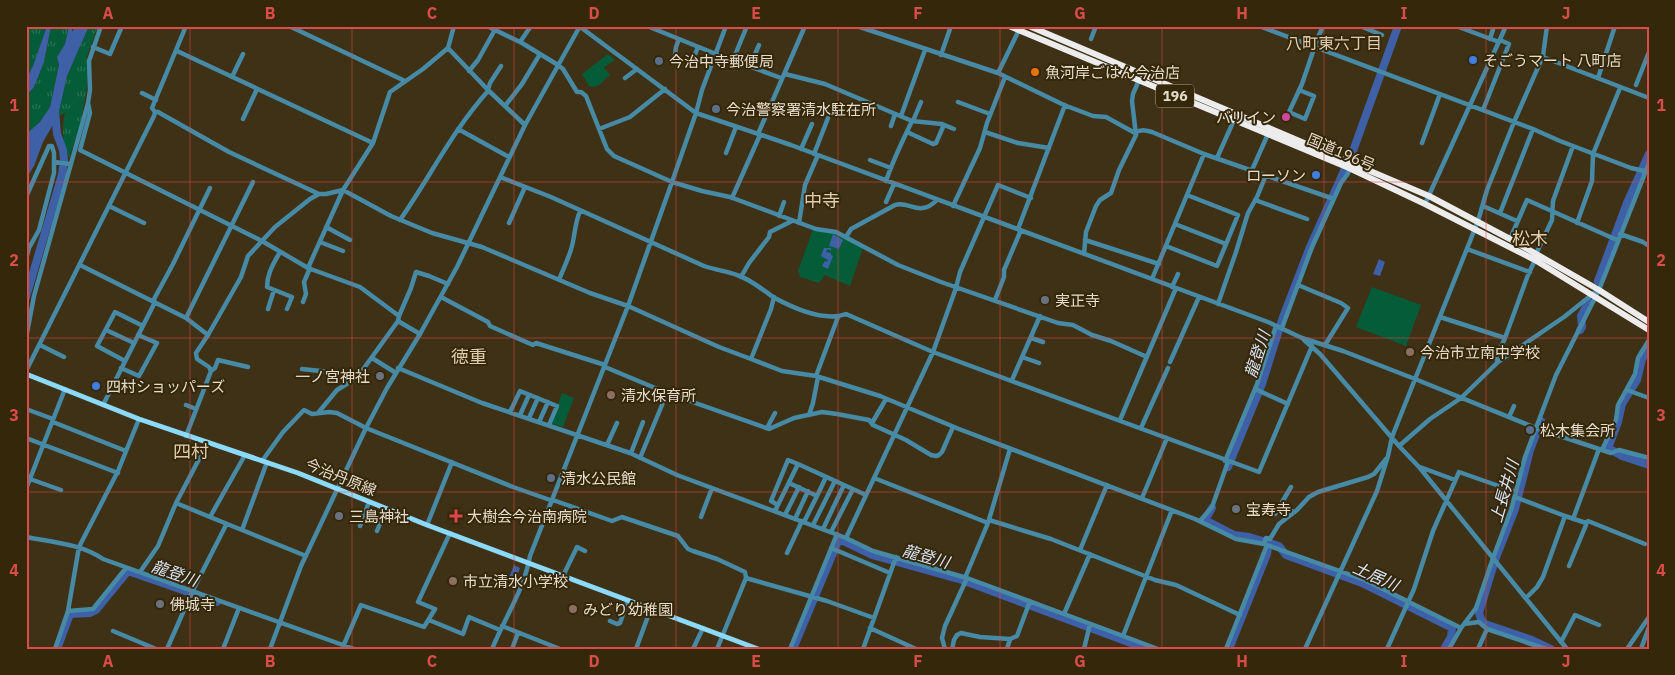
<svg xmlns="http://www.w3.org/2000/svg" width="1675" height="675" font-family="'IBM Plex Sans','Noto Sans JP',sans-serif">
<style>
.grass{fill:url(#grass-tufts)}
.green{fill:#055c39}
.water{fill:#3e60a6}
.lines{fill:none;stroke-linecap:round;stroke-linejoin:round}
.river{stroke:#3e60a6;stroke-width:8}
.minor{stroke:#478aa6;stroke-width:4.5}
.major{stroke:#8bdafc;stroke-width:5}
.highway{stroke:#ececec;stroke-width:6}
.grid{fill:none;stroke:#d94c49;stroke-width:1;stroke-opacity:0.55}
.shop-dot{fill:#3f7fe0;stroke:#35270a;stroke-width:2}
.service-dot{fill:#5c6f8a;stroke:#35270a;stroke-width:2}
.food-dot{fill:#e8710a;stroke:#35270a;stroke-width:2}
.hotel-dot{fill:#d1479c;stroke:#35270a;stroke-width:2}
.worship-dot{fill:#6b7280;stroke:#35270a;stroke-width:2}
.education-dot{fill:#8d6e63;stroke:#35270a;stroke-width:2}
.health-dot{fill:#e0444e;stroke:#35270a;stroke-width:2}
.labels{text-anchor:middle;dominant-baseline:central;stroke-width:4;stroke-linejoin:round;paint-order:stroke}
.shield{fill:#35270a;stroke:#b0a692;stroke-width:1}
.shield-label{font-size:14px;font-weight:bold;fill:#e5dccc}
.poi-label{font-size:15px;fill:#e5dccc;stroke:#35270a;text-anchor:start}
.street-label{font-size:15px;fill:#e5dccc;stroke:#35270a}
.neighbourhood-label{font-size:16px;fill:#deccac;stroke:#35270a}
.water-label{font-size:16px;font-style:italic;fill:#d8e3f7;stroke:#35270a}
.quarter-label{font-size:18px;fill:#deccac;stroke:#35270a}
.neatline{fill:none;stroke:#d94c49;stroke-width:2}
.grid-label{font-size:16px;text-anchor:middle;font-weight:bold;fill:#d94c49}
</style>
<defs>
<pattern id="grass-tufts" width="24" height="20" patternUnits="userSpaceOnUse" patternTransform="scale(1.25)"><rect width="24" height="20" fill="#055c39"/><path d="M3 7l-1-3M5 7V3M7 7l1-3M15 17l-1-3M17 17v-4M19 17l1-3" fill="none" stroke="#297354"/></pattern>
</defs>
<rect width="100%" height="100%" fill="#3f3115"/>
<path class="grass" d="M26 26H47L33 66 26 79Z
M51 26H69L65 44 57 57 59 65 50 107 40 122 26 134V96L34 87 44 62Z
M89 26H98L87 56V85L85 99 80 125 69 158C63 141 61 132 65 113L58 116 67 76Z"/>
<path class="green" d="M608 54 615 60 604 67 610 75C602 80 601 89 589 86L582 74Z
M813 229 836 233 863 248 850 286 825 275 819 283 800 277 798 271Z
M1372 287 1421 305 1406 346 1356 327Z
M562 393 574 398 563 427 553 424 552 422Z"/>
<path class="water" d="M47 26H51L44 62 34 87 26 96V79L33 66Z
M69 26H73L72 32 76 26H89L67 76 58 116 43 142 34 166 26 179V134L40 122 50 107 59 65 57 57 65 44Z
M833 234 843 240 839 249 829 246Z
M824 248H831V251L828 249 826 252 831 253V255L833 256 828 269 822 266 825 261 827 262 828 260 821 256Z
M1379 259 1385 262 1380 276 1373 274Z
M514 565 520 568 515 582 508 580Z"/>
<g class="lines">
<path class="river" d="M1598 281 1627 203 1649 154
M26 297 62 175 64 160 63 150 57 134 55 111
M1580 330 1582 327 1581 316 1589 302
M1649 347 1642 359 1637 380 1622 404 1618 422 1608 448 1622 456 1649 465
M1541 421 1530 450 1515 509 1495 560 1479 613 1481 619 1485 624 1532 640 1551 649
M1228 467 1262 384 1283 317 1310 247 1353 151 1398 26
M1212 508 1205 520 1234 535 1249 537 1279 546 1286 555 1362 583 1452 628 1451 637 1444 649
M57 649 70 614 90 613 96 610 128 571 217 602
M793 649 839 539 872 555 962 580 1147 649
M1229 649 1267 554 1269 542"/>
<path class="minor" d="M289 26 405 81
M487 26 522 43 558 65 563 69 577 92H581L586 96 607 149 614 156 672 182 702 191 730 197 816 229 836 232 898 265 941 282 1058 323 1073 325 1092 335 1111 341 1147 357
M579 26 696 113 791 145 1268 322 1302 338 1343 351 1415 379 1536 428 1611 453 1619 450 1649 458
M647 26 716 54 781 78
M857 26 998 73 1064 105 1093 116 1106 117 1135 133C1141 129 1145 130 1152 132L1204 154 1334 199
M1259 26 1533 129 1560 141 1631 168 1649 172
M1360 26 1382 35
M1456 26 1499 42
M1648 26 1649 27
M1091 39 1096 26
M1490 39 1494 26
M520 42 531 26
M93 47 110 54 122 26
M448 48 488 90 525 125
M177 51 373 143
M675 55 676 47 679 39
M941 55 951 26
M1543 57 1649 98
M733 60 747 26
M750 66 759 45
M690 67 698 47
M469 71 478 60 497 26
M998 73 1019 30
M785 74 825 84 912 121
M232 77 243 54
M625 78 637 69
M1598 78 1615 26
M1636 85 1649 52
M488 90 490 83 501 66
M1299 90 1314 96 1305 119 1289 112 1302 84 1317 40 1323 26
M142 93 156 100
M958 102 990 114
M88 103 90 113 80 150 262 241 308 268 360 287 399 316 398 321 420 334
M505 106 522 84 540 54
M1483 110 1509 44 1500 40
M155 112H158L229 152 319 194H326L343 190 391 216 432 233 482 247 590 293 628 306 719 347 751 359 782 371 816 376 880 396 959 429 1195 519 1236 539 1264 544 1365 580 1461 628
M901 116 925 50
M243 119 257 89
M913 121 921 102
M942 124 954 129
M891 126 895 114
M458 129 509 157
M599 129 630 117 665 89
M985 132 1018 143 1049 148
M758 134 805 26
M1422 143 1440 94
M801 149 812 124
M726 153 736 127
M814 154 828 118
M1217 158 1234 120
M870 160 891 168
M54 162 70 164
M1252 170 1268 134
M500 177 551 197 704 266C715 270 727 271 737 275 750 279 762 289 773 297 793 308 824 322 846 314L933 352 1259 472 1312 346
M886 181C893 160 903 140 912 121L942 124 943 127 936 143 933 144 907 132
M26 197 49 146H52L54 153V173L39 230 29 248 26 259
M732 198 760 135
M1255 200 1307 219
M886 202 894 184
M1425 204 1506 26
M109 206 144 223
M953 206 980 148 987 123 1005 77
M1483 206 1517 221
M1500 213 1533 129
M779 216 784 202
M400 220C430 177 453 130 488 91
M509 223 525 187
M799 223 805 185 818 155
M1577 223 1592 181 1593 154 1620 88
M1175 224 1226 244
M326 227 350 240
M1018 229 1065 105
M1620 234 1643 242 1649 246
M846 237 851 229 895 205C909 200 919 218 937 200
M1510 239 1527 200 1617 240
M1085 240 1159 264
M320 242 343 251
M1166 246 1217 266 1238 215 1187 195
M1467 249 1530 272
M280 252C274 263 267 273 267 287L292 297 287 309
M1084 254 1086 232 1096 206 1100 200 1111 193 1119 170 1136 135 1132 101 1133 94 1139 80
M1536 254 1552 220 1553 201 1573 146
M80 265 186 318 208 335 196 353 197 359 209 367 211 371 186 436
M308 268 343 190 373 143 390 92 423 69 448 48 454 26
M741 277 749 263 769 237 770 232 792 221
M1152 279 1204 154
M559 280C563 269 569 258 572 246 575 234 575 223 580 211
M1298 285 1341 303 1348 308 1325 345
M1172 287 1178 274
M441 297 488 322 490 326 533 345 536 343 605 365
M995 300 1004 277V270L1021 230
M153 301 173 264 210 188
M303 302 306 294 304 282 310 268
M1218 304 1236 252 1248 213 1257 197 1266 175
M268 309 274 290
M399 316 411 288 416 272 429 276 448 284
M1440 317 1505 338 1528 275 1535 260
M186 318 253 182
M1282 328 1312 247 1341 183 1347 175 1351 167
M106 330 134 343
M208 335 241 277 248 256 275 227 310 199 319 194
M26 338 34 296 88 103 90 90 89 61 101 26
M1031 338 1043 342
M1304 340 1320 354 1399 446 1419 467 1567 649
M40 345 64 357
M1022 357 1039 363
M372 358 396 373
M751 359 771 309 774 297
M125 361 97 346 115 312 143 326
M1170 362 1199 297
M1498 362 1496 358 1505 338
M605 367 667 393 769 429 794 418 822 412 837 414 869 420 873 425 906 440 931 455 936 456 939 455 942 452 953 427
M121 368 139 376 157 343 138 335
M398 368 482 403 630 453 677 475 846 538 873 551 967 578 1158 649
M302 369 330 372 350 382 359 375 398 321
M26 371 154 116 155 112 152 108 186 26
M211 371 215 368 218 360 248 367
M816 376 838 317
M1012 380 1040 316
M1255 389 1288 404
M1627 390 1649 398
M103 405 155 302
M186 405 196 409
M26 409 53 419
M510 412 520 391 557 406 549 425
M318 413 337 390 350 382
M520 415 529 395
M809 415 813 403 818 377
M1509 417 1514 406
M529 418 538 398
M1120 420 1176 288
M53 422 126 451
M539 422 548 402
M872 423 886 399
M767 428 775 413
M1141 428 1168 368
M26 438 118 473
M607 445 617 423
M1399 446 1430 419 1461 398 1498 362 1564 317 1594 293
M1602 450 1616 420 1618 405 1635 374 1638 358 1649 340
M631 453 643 422
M245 455 210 517 242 530 267 462
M640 458 667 393
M262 461 283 432 304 410 312 414 329 412 337 413 366 428 513 487 553 501
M1225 461 1257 384 1276 326
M1420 467 1455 480
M874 478 988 523
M30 479 61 490
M789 483 817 496 826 477
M26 489 65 389
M1515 497 1565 516 1543 577 1537 587 1526 598
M1142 498 1167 438
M553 500 612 521 622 517 678 536 688 549 693 551 717 559 745 572 746 578
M176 503 210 517
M778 505 771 501 788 460 798 464
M1280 506 1294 512
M775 511 798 464 866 495
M1275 514 1291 487
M785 515 799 487
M1565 516 1586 523V525L1569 566
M701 517 712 488
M795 519 808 491
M1573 519 1599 449
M989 520 1051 539 1155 580 1176 585 1240 615
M1200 521 1212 507 1228 462
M804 522 817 496
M1586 523 1588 521 1645 544
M427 525 452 462
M813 525 835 481
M360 526 369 502
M823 529 844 485
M242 530 306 556
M377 531 386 509
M831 532 853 489
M26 537C52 542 81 544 103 559L354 649
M846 538 933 352 956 288 960 272 998 185 1031 198
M1264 544 1266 538 1270 539 1279 524 1297 510 1309 497 1318 492 1368 477 1374 474 1386 459
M831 548 890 573
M1080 550 1107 485
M787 553 802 521
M140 572 158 546 176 503 208 442
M563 576 577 547 585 551
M965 578 988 523 1010 449
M68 611 79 547 118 471 139 419
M1064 614 1090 554
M429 620 463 634 469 617 500 630
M610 621 617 624 620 623 628 600
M1464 624 1479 622 1487 629 1478 649
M502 626 560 649
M870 628 916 649
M1487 629 1546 649
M113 631 156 649
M1123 636 1172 510
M1561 642 1575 615 1599 625
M55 649 68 611 93 609 126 568
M167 649 192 592 226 525
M223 649 239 608
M270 649 301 566 366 428 387 388 420 334 457 267 525 125 580 26
M342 649 361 605 424 627 435 609 418 602 450 533
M492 649C505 617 524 590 530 556L628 306 672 182 696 113 702 90 726 26
M512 649 518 633
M636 649 651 608
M693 649 703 628
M717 649 746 578 827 601 874 618
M790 649 837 534
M863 649 896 557
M945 649 942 638 945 626 967 578
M952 649 954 640 957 635 961 633 980 637 1010 639
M1007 649 1010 639 1017 636 1030 601
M1084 649 1090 624
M1226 649 1267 545
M1305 649 1377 491 1388 456 1392 437 1478 221 1487 190 1514 122 1543 56 1547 26
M1387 649 1414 589 1433 531 1459 472 1516 492
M1449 649 1461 628 1476 608 1493 558 1511 510 1525 457 1556 375 1599 290 1649 163
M1627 649 1649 617
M1641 649 1649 627"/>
<path class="major" d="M26 374 139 419 298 473 427 525 758 649"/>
<path class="highway" d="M1009 26 1349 168 1425 204 1535 260 1649 330
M1029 26 1429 196 1510 239 1599 290 1649 322"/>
</g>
<path class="grid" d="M190 26V649M352 26V649M514 26V649M676 26V649M838 26V649M1000 26V649M1162 26V649M1324 26V649M1486 26V649M26 182H1649M26 338H1649M26 492H1649"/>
<g class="shop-dot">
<circle cx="1473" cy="60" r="5"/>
<circle cx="1316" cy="175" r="5"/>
<circle cx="96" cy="386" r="5"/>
</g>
<g class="service-dot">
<circle cx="659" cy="61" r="5"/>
<circle cx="716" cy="109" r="5"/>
<circle cx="1530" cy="430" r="5"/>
<circle cx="551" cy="478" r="5"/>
</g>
<circle class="food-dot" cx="1035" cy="72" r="5"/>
<circle class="hotel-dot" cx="1286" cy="117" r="5"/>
<g class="worship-dot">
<circle cx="1045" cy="300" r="5"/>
<circle cx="380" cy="376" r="5"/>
<circle cx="1236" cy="509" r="5"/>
<circle cx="339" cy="516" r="5"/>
<circle cx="160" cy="604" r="5"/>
</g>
<g class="education-dot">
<circle cx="1410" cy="352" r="5"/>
<circle cx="611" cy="395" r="5"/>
<circle cx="453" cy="581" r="5"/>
<circle cx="573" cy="609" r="5"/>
</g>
<path class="health-dot" d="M453.5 508.5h5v5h5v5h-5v5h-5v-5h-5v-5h5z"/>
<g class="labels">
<rect class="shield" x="1156" y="84.5" width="38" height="23" rx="4"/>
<g class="shield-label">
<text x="1175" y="96">196</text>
</g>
<g class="poi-label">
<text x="1483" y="60">そごうマート 八町店</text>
<text x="669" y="61">今治中寺郵便局</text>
<text x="1045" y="72">魚河岸ごはん今治店</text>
<text x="726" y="109">今治警察署清水駐在所</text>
<text x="1276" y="117" text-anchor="end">バリイン</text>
<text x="1306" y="175" text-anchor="end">ローソン</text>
<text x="1055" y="300">実正寺</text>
<text x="1420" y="352">今治市立南中学校</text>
<text x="370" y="376" text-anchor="end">一ノ宮神社</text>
<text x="106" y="386">四村ショッパーズ</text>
<text x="621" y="395">清水保育所</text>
<text x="1540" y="430">松木集会所</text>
<text x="561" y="478">清水公民館</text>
<text x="1246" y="509">宝寿寺</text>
<text x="349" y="516">三島神社</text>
<text x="467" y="516">大樹会今治南病院</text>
<text x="463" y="581">市立清水小学校</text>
<text x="170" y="604">佛城寺</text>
<text x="583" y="609">みどり幼稚園</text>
</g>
<g class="street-label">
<text transform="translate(1341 152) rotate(23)">国道196号</text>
<text transform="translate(341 477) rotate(22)">今治丹原線</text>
</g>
<g class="neighbourhood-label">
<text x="1334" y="43">八町東六丁目</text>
</g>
<g class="water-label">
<text transform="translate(1257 354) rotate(-72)">龍登川</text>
<text transform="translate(1504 491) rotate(-74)">上長井川</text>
<text transform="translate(926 556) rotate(16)">龍登川</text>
<text transform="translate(175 573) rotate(19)">龍登川</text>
<text transform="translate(1376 576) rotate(24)">土居川</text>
</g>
<g class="quarter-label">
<text x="822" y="200">中寺</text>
<text x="1530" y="238">松木</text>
<text x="469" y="356">徳重</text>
<text x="191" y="451">四村</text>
</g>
</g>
<rect width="1675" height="675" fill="none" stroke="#35270a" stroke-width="55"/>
<rect x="28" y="28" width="1620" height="620" class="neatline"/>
<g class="grid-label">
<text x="108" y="19">A</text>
<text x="270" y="19">B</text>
<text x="432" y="19">C</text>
<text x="594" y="19">D</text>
<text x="756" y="19">E</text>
<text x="918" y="19">F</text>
<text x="1080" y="19">G</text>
<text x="1242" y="19">H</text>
<text x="1404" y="19">I</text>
<text x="1566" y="19">J</text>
<text x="14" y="111">1</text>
<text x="1661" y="111">1</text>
<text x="14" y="266">2</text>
<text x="1661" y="266">2</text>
<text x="14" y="421">3</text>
<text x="1661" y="421">3</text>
<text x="14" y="576">4</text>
<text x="1661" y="576">4</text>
<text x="108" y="667">A</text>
<text x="270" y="667">B</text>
<text x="432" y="667">C</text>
<text x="594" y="667">D</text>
<text x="756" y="667">E</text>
<text x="918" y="667">F</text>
<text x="1080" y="667">G</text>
<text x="1242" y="667">H</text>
<text x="1404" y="667">I</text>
<text x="1566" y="667">J</text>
</g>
</svg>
